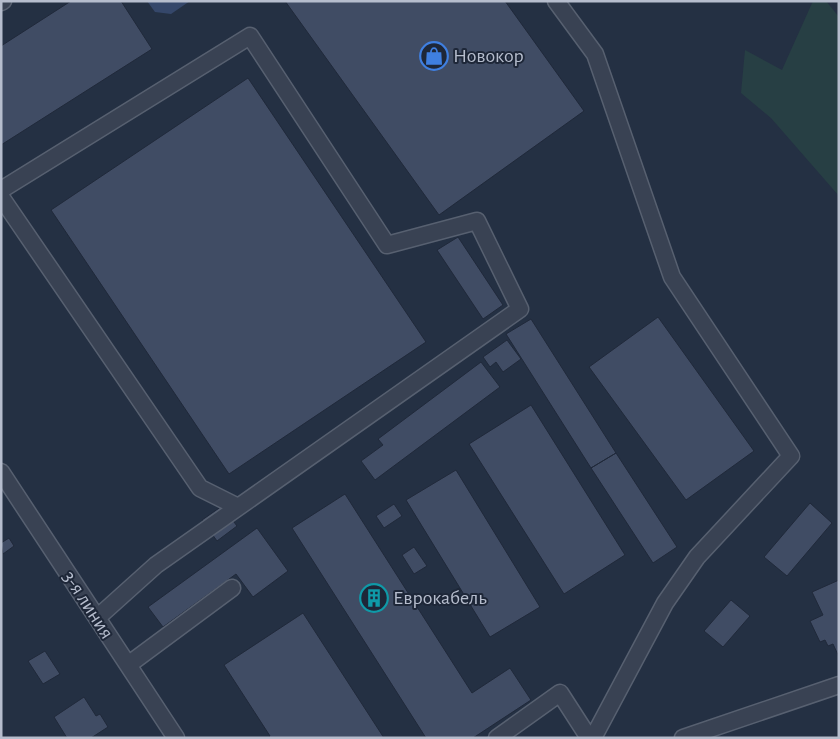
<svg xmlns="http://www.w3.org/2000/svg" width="840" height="739" font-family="'Alegreya Sans',sans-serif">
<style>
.green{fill:#273f44}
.water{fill:#35476a}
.building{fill:#404c64;stroke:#20293a}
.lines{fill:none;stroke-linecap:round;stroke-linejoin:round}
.minor-casing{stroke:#576070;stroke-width:19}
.minor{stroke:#394253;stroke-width:16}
.labels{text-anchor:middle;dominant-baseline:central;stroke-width:4;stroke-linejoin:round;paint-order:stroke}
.poi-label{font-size:20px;fill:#b6bdcd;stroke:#1e2738;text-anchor:start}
.street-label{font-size:20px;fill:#b6bdcd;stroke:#1e2738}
</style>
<rect width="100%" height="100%" fill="#243043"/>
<path class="green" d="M813 1H826L839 17V196L771 118 741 93 745 50 782 70Z"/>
<path class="water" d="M147 1H190L171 14 155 12Z"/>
<path class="building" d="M71 1H121L152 49 1 145V46Z
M285 1H505L584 111 439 215Z
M248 78 426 342 229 474 51 210Z
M458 237 503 305 483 319 437 250Z
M658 317 754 451 686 500 589 367Z
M531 319 616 453 591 468 506 334Z
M507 340 521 359 503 372 496 362 490 367 483 357Z
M481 362 500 387 375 480 361 461 383 445 378 439Z
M531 405 625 555 564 594 469 444Z
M616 453 677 547 653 563 591 468Z
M456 470 540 607 490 637 406 500Z
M345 494 472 693 510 668 531 700 473 738H426L292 528Z
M810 503 832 523 787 576 764 557Z
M394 504 402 516 384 528 376 516Z
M222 506 237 526 217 541 202 520Z
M257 528 288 571 253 597 236 574 163 627 148 607Z
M9 538 14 546 3 554 1 543Z
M414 547 427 566 414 574 402 555Z
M839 580V657L833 644 828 646 825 640 820 642 810 621 823 615 812 592Z
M731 600 750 616 723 647 704 631Z
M303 613 384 738H268L270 736 224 665Z
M45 651 60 674 43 684 28 661Z
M84 697 96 716 100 714 108 727 91 738H67L54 717Z"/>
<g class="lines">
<defs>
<path id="minor" d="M556 1 595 54 672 277 791 456 697 557 665 603 593 738
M1 2 3 1
M1 190 250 36 387 245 477 221 520 309 156 565 97 618
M1 197 200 488 238 507
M1 472 176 738
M128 665 232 588
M497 738 560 693 589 738
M683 738 839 685"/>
</defs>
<use href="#minor" class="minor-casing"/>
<use href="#minor" class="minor"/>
</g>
<defs>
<symbol id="shop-ring" viewBox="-11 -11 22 22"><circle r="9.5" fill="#1e2738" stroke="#3f7fe0" stroke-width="1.5"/><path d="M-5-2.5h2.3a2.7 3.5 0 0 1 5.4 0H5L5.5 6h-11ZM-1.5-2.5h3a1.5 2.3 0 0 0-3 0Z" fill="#3f7fe0"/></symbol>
<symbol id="building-ring" viewBox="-11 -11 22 22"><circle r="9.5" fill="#1e2738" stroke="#0f9aa8" stroke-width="1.5"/><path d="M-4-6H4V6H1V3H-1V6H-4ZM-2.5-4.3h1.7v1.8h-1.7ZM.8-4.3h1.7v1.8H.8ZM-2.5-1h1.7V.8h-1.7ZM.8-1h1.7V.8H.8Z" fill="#0f9aa8"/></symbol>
</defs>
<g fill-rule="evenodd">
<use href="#shop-ring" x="418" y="40" width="32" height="32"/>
<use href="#building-ring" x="358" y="582" width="32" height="32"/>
</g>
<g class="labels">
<g class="poi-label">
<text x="453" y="56">Новокор</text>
<text x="393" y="598">Еврокабель</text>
</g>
<g class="street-label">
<text transform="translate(88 605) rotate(57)">3-я линия</text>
</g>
</g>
<rect width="840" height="739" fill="none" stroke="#b6bdcd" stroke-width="5"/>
</svg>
